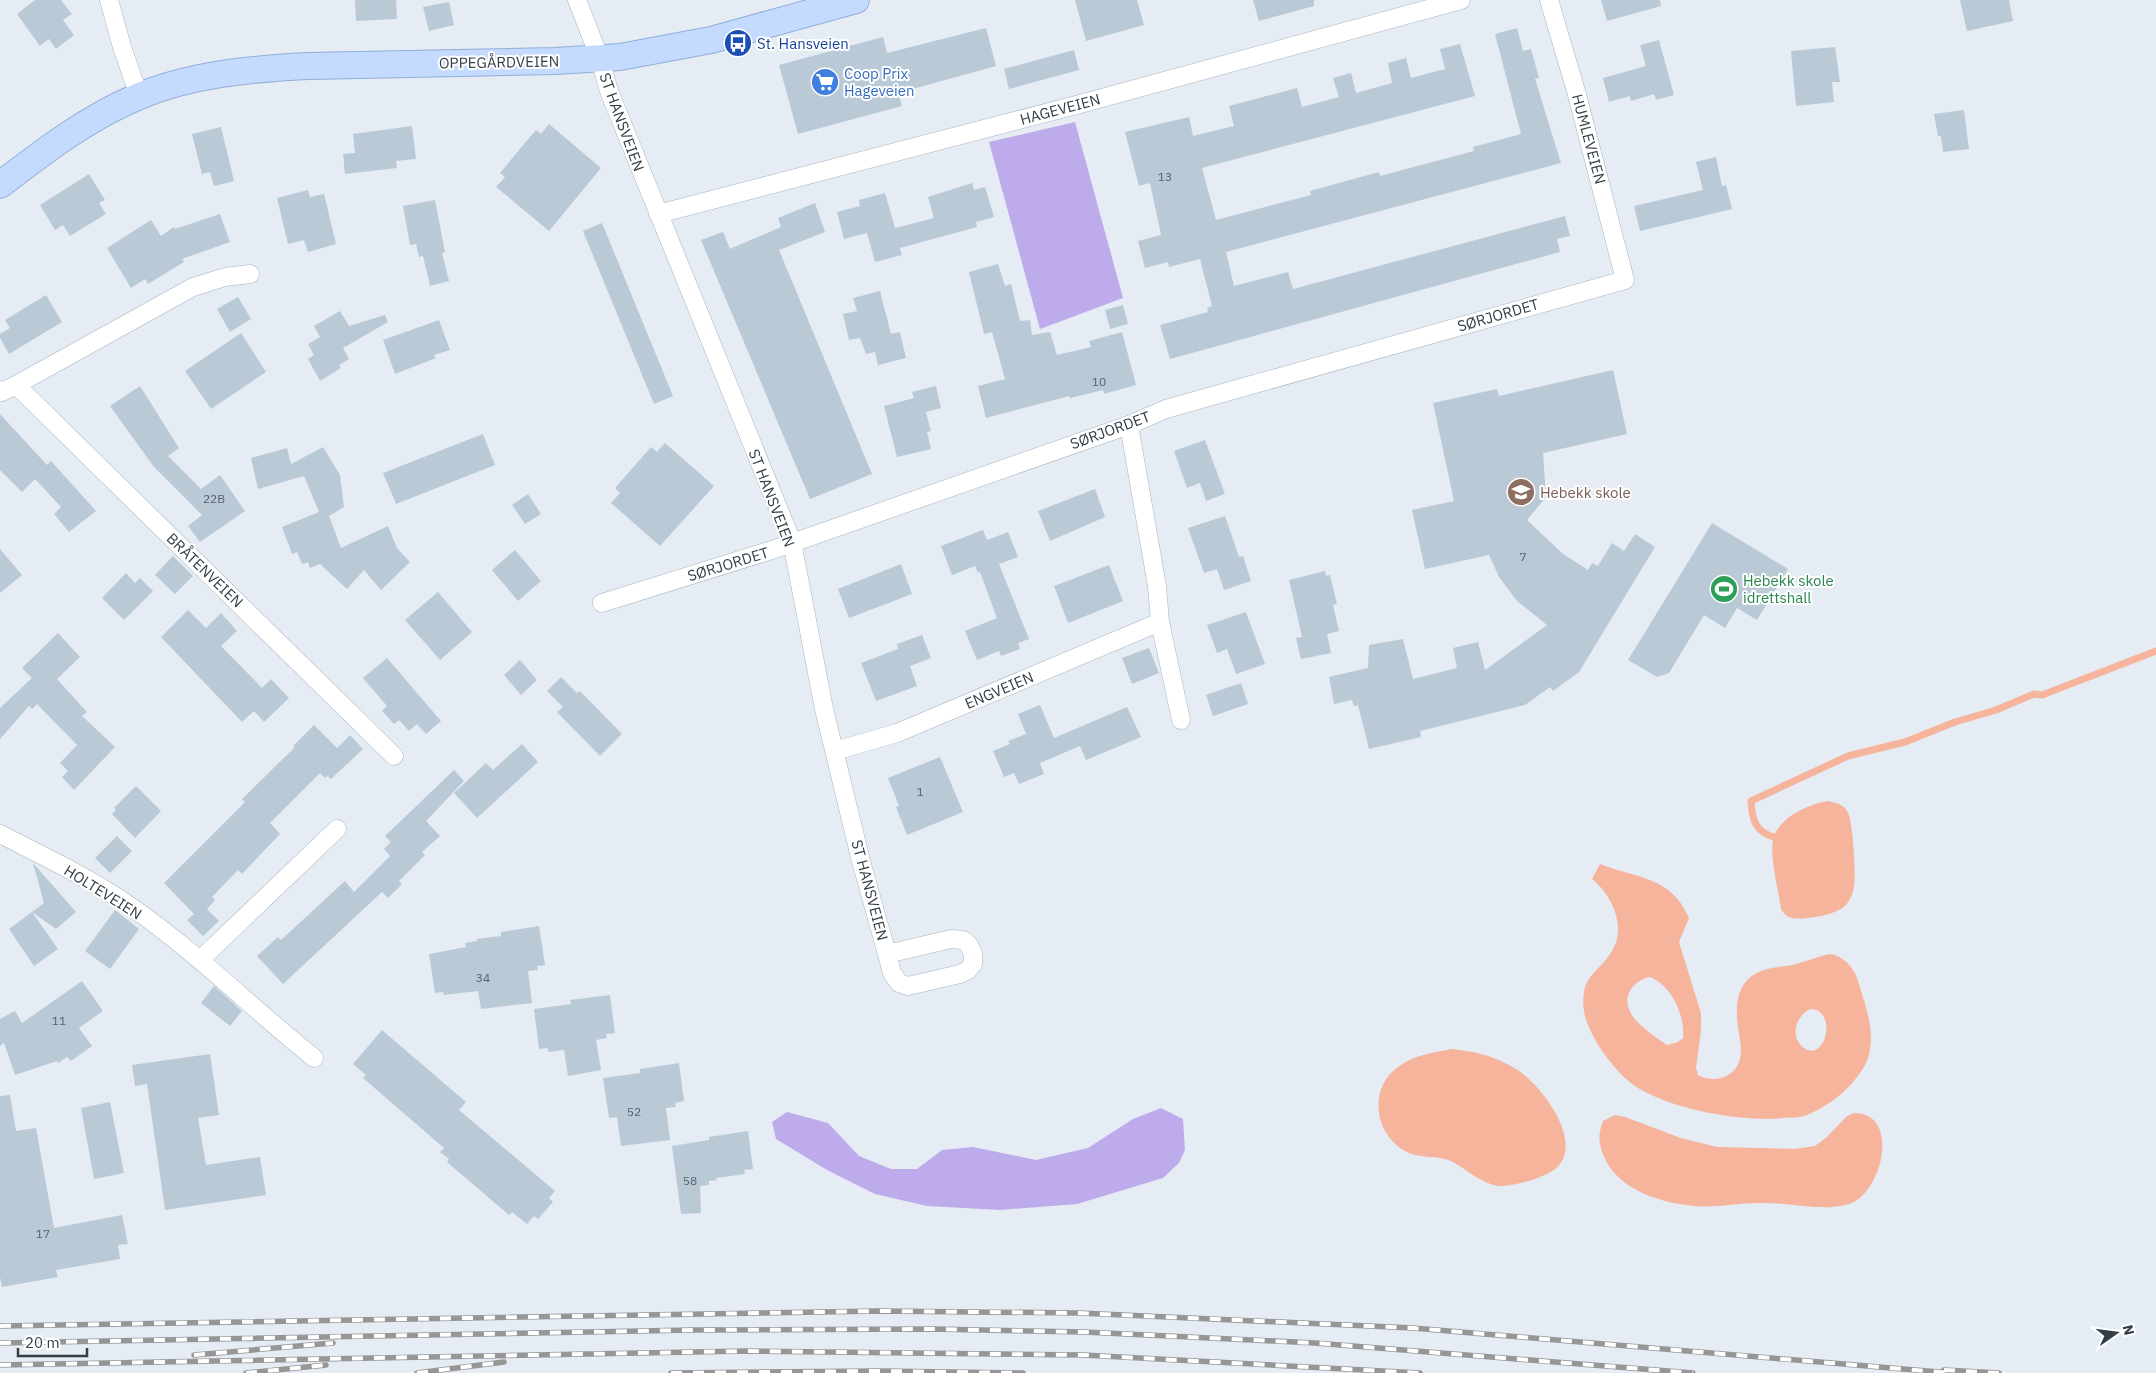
<svg xmlns="http://www.w3.org/2000/svg" width="2156" height="1373" font-family="'IBM Plex Sans',sans-serif">
<style>
.green{fill:#beabec}
.water{fill:#f6b49c;fill-rule:evenodd}
.lines{fill:none;stroke-linecap:round;stroke-linejoin:round}
.stream{stroke:#f6b49c;stroke-width:7}
.building{fill:#bac9d6}
.minor-casing{stroke:#a7b4c0;stroke-width:19}
.secondary-casing{stroke:#91aed7;stroke-width:28}
.minor{stroke:#fff;stroke-width:18}
.secondary{stroke:#c4dbff;stroke-width:26}
.rail-casing{stroke:#969696;stroke-width:5.5}
.rail{stroke:#fff;stroke-width:4;stroke-dasharray:11;stroke-linecap:butt}
.labels{text-anchor:middle;dominant-baseline:central;stroke-width:4;stroke-linejoin:round;paint-order:stroke}
.number-label{font-size:12px;fill:#56616b}
.transit-label{font-size:15px;fill:#164399;stroke:#fff;text-anchor:start}
.street-label{font-size:15px;fill:#343e47;stroke:#fff}
.shop-label{font-size:15px;fill:#366cbe;stroke:#fff;text-anchor:start}
.education-label{font-size:15px;fill:#785e54;stroke:#fff;text-anchor:start}
.leisure-label{font-size:15px;fill:#27864d;stroke:#fff;text-anchor:start}
</style>
<rect width="100%" height="100%" fill="#e5ecf4"/>
<path class="green" d="M1075 122 1123 298 1040 329 989 142Z
M1161 1108 1183 1119 1185 1150 1179 1163 1163 1178 1077 1204 1000 1210 927 1206 875 1194 827 1170 776 1139 772 1122 787 1112 828 1123 859 1156 891 1169H917L942 1150 973 1147 1036 1160 1088 1148 1133 1119Z"/>
<path class="water" d="M1827 801C1834 802 1843 804 1847 811 1853 819 1856 874 1854 886 1853 894 1850 901 1844 907 1834 914 1819 917 1807 918 1796 919 1787 920 1781 909 1779 891 1768 853 1774 836 1782 816 1808 805 1827 801Z
M1600 864C1638 879 1671 876 1689 918L1679 942 1701 1013V1031L1696 1068 1698 1075C1710 1082 1727 1080 1736 1068 1743 1058 1741 1045 1739 1034 1735 1011 1734 983 1759 972 1770 967 1782 967 1793 965 1804 962 1814 958 1825 955 1838 951 1853 966 1857 978 1865 1005 1879 1037 1865 1065 1852 1088 1829 1107 1804 1116 1798 1118 1790 1117 1783 1118 1741 1122 1675 1110 1638 1088 1622 1078 1605 1057 1596 1041 1587 1026 1581 1010 1584 992 1586 976 1602 967 1610 954 1628 929 1613 896 1592 879ZM1650 977C1672 986 1685 1015 1683 1038L1678 1042 1667 1045C1650 1033 1616 1013 1631 989 1635 983 1643 978 1650 977ZM1810 1009C1839 1010 1825 1063 1804 1048 1789 1037 1796 1016 1810 1009Z
M1451 1049C1475 1051 1495 1056 1516 1069 1539 1083 1581 1136 1560 1164 1554 1172 1545 1175 1535 1179 1528 1182 1505 1187 1498 1186 1481 1183 1466 1169 1451 1161 1438 1155 1420 1159 1407 1152 1375 1136 1367 1089 1398 1067 1413 1055 1433 1053 1451 1049Z
M1853 1113C1902 1112 1882 1194 1849 1204 1823 1212 1792 1203 1766 1203 1742 1202 1718 1208 1694 1206 1662 1203 1622 1191 1606 1161 1599 1147 1597 1136 1603 1121L1615 1115 1625 1117 1681 1138 1717 1147 1795 1149 1815 1146 1827 1137 1846 1117Z"/>
<g class="lines">
<path class="stream" d="M1774 837C1755 832 1752 819 1751 801L1848 756 1905 742 1955 722 1996 710 2034 694 2042 695 2156 651"/>
</g>
<path class="building" d="M35 0H61L72 14 63 20 74 35 56 49 49 39 40 46 17 14Z
M355 0H396L397 19 356 21Z
M1075 0H1137L1144 25 1086 41Z
M1253 0H1314V6L1259 21Z
M1601 0H1660L1661 6 1607 21Z
M1960 0H2009L2013 21 1967 31Z
M449 2 454 25 429 31 423 7Z
M986 28 996 66 898 93 902 106 798 134 779 65 883 37 887 53Z
M1517 28 1523 51 1531 49 1539 78 1535 79 1561 163 1226 252 1234 286 1288 272 1293 289 1565 216 1570 236 1557 239 1560 252 1170 359 1160 325 1208 312 1207 308 1212 306 1200 259 1169 267 1168 262 1145 268 1138 241 1161 235 1150 183 1139 186 1125 132 1189 117 1193 136 1234 126 1229 106 1297 88 1302 107 1339 97 1333 78 1351 73 1356 93 1392 83 1388 63 1406 58 1411 78 1445 69 1440 49 1460 44 1475 96 1202 168 1216 220 1311 195 1310 191 1379 172 1380 176 1474 151 1473 147 1521 134 1495 34Z
M1659 40 1674 95 1656 100 1654 94 1631 101 1630 96 1609 102 1603 78 1646 66 1640 45Z
M1835 47 1840 82H1832L1834 102 1796 106 1791 51Z
M1074 50 1079 70 1009 89 1004 69Z
M1964 110 1969 149 1943 152 1941 136H1938L1934 114Z
M549 124 601 168 549 231 496 187 505 177 500 173 524 144 536 130 541 134Z
M412 126 416 159 396 161 397 168 345 174 343 154 355 153 353 134Z
M221 127 234 181 214 186 210 172 202 174 192 134Z
M1716 157 1722 186 1726 185 1732 209 1640 231 1634 206 1703 190 1696 162Z
M89 174 105 200 99 203 106 214 70 236 63 225 55 230 40 205Z
M972 183 974 190 985 187 994 217 976 222 977 227 900 248 902 255 875 262 867 233 844 239 837 212 860 206 859 200 885 193 895 228 934 218 928 197Z
M308 190 310 197 324 194 336 244 308 252 304 240 288 244 277 198Z
M435 200 445 252 442 253 449 281 430 286 423 256 419 257 416 244 410 245 403 206Z
M815 203 825 232 779 250 872 474 810 499 701 240 723 232 730 249 781 227 778 218Z
M220 214 230 242 182 259 184 262 148 284 145 279 131 288 107 248 151 220 161 236 174 227 175 229Z
M602 223 673 396 654 404 583 231Z
M998 264 1005 286 1011 284 1020 321 1030 320 1032 335 1050 332 1057 355 1091 347 1089 341 1122 332 1136 385 1104 394 1103 390 1070 398 1069 396 986 418 978 386 1005 379 992 332 984 334 969 272Z
M880 291 891 334 900 332 906 358 878 365 875 352 866 354 860 338 849 340 843 314 857 311 853 298Z
M46 295 62 322 9 354 0 338V334L10 328 5 320Z
M238 297 251 319 230 332 217 309Z
M1123 305 1128 324 1110 329 1105 310Z
M340 311 349 326 385 315 388 322 343 348 349 359 339 365 341 368 320 381 308 359 314 355 308 344 320 337 314 326Z
M439 320 450 350 434 355 436 358 395 374 383 340Z
M241 333 266 372 211 409 185 371Z
M1613 370 1627 434 1543 453 1546 497 1527 520 1563 554 1588 570 1592 563 1598 566 1612 543 1624 551 1635 534 1655 547 1579 672 1553 691 1550 687 1525 705 1420 731 1421 737 1369 749 1358 705 1354 706 1352 700 1334 704 1329 677 1368 668 1369 645 1403 639 1413 679 1457 668 1453 648 1478 642 1485 670 1547 625 1517 601 1499 577 1489 555 1425 569 1412 510 1454 501 1433 403 1497 389 1499 396Z
M140 386 179 448 168 456 201 489 220 475 245 511 200 542 188 526 202 515 154 467 110 406Z
M936 386 941 408 926 412 931 431 927 432 931 449 897 457 884 406 914 398 912 392Z
M0 414 47 465 51 461 96 511 69 532 54 514 61 507 35 479 22 492 0 470Z
M483 434 495 465 396 504 383 473Z
M1205 440 1225 494 1206 501 1200 483 1187 488 1174 451Z
M665 443 714 486 660 546 611 503 620 493 615 488 651 447 657 452Z
M323 447 340 475 344 507 329 516 341 548 388 526 397 548 410 562 381 590 364 570 347 589 320 564 310 568 308 562 302 564 297 552 292 554 282 527 319 512 304 476 258 489 251 458 287 448 291 464Z
M1095 489 1105 517 1050 541 1038 511Z
M528 494 541 514 525 524 512 505Z
M1225 516 1239 557 1243 556 1251 581 1224 590 1217 569 1204 573 1188 528Z
M1712 523 1788 569 1757 620 1737 608 1725 628 1704 615 1669 673 1657 677 1628 660Z
M983 530 987 540 1008 532 1018 557 999 564 1029 639 1018 643 1020 649 1001 656 999 651 977 660 965 631 997 618 980 572 978 573 975 566 952 575 941 546Z
M0 549 22 575 0 593Z
M515 550 541 581 518 601 492 570Z
M173 556 193 576 175 594 155 575Z
M901 564 912 594 849 618 838 589Z
M1109 565 1123 601 1068 623 1054 586Z
M1325 571 1326 576 1330 575 1337 604 1333 605 1339 631 1327 634 1331 653 1301 659 1296 638 1302 637 1289 580Z
M126 573 135 583 140 578 153 591 124 620 102 598Z
M438 592 472 632 440 660 405 620Z
M188 610 206 628 221 613 237 631 221 646 262 688 271 679 289 698 264 722 254 711 242 722 161 637Z
M1246 612 1265 664 1236 674 1227 649 1217 653 1207 625Z
M58 633 80 657 57 679 87 712 82 716 115 747 74 790 62 777 68 771 60 763 77 745 37 704 32 709 29 706 0 739V708L32 678 22 668Z
M922 635 931 658 910 666 917 686 876 701 861 663 898 649 897 644Z
M1149 648 1159 673 1132 684 1122 658Z
M387 658 441 721 426 734 417 724 409 731 399 720 394 724 382 711 387 706 363 678Z
M520 660 537 680 521 695 504 675Z
M561 677 577 693 580 691 622 734 600 756 557 712 563 707 547 691Z
M1241 683 1248 704 1213 716 1206 695Z
M1040 705 1054 738 1127 707 1141 737 1086 760 1080 746 1040 763 1044 774 1019 784 1014 773 1004 777 993 751 1010 744 1008 741 1026 734 1018 714Z
M314 725 337 748 350 735 363 749 331 779 327 776 325 778 320 773 270 823 280 834 242 874 238 870 212 897 215 900 207 909 219 921 203 936 187 920 194 914 164 883 245 802 242 799 295 747 293 746Z
M522 744 538 762 477 818 454 793 486 763 493 770Z
M940 757 963 812 907 835 896 807 899 806 888 778Z
M454 770 464 781 426 821 440 836 422 852 425 855 399 881 402 884 388 898 382 892 283 984 257 956 278 937 281 940 345 881 354 892 390 856 384 849 391 842 385 836Z
M136 786 161 811 135 838 112 814 116 810 114 808Z
M117 836 132 851 110 873 95 858Z
M33 863 76 912 56 929 32 912 44 903Z
M115 910 139 929 110 969 85 951Z
M32 912 58 949 34 966 9 929Z
M539 926 545 965 537 966 538 970 528 971 532 1003 481 1009 478 991 444 995 443 992 435 993 429 954 466 947 465 943 477 941V939L501 936V932Z
M82 981 103 1011 79 1028 92 1046 71 1061 67 1057 58 1063 57 1061 15 1075 4 1043 0 1046V1019L15 1011 22 1023Z
M214 986 242 1011 230 1026 201 1003Z
M610 995 615 1033 606 1034 607 1038 596 1040 601 1070 568 1076 564 1050 548 1052V1048L539 1049 534 1009 571 1004 570 1000Z
M382 1030 466 1102 459 1110 555 1191 549 1198 553 1202 538 1219 534 1216 527 1224 512 1212 509 1215 447 1162 449 1159 440 1152 444 1148 363 1078 366 1075 353 1064Z
M210 1054 219 1115 198 1118 206 1165 260 1157 266 1195 165 1210 147 1084 135 1086 132 1065Z
M679 1063 684 1101 675 1103 676 1107 666 1108 670 1140 621 1146 617 1117 609 1118 603 1078 640 1073V1069Z
M10 1095 16 1131 36 1128 54 1228 122 1215 128 1244 118 1245 120 1259 56 1270 58 1277 2 1287 0 1277V1096Z
M110 1102 124 1173 94 1179 81 1108Z
M748 1131 753 1169 744 1170 745 1174 716 1178 717 1180 709 1181V1185L700 1186 701 1213 681 1214 672 1146 709 1140V1137Z"/>
<g class="lines">
<defs>
<path id="minor" d="M109 0 122 47 139 96
M577 0 600 59 609 91 792 542 824 709 861 861 887 954 892 973 899 983 908 986 960 974 968 970 973 964V954L969 945 963 940 951 939 887 954
M658 214 1080 104 1461 0
M16 385 193 287 225 277 250 274
M0 390 2 392 16 385 394 756
M1129 425 1157 586 1160 622 1181 720
M602 603 775 549 1129 425 1166 409 1625 280 1576 91 1549 0
M835 751 897 733 1160 622
M0 834C45 857 92 879 133 908 197 953 253 1009 314 1058
M200 960 337 829"/>
<path id="secondary" d="M0 185C43 152 87 118 137 97 191 74 251 69 308 66L555 61 620 57 711 40 856 0"/>
</defs>
<use href="#minor" class="minor-casing"/>
<use href="#secondary" class="secondary-casing"/>
<use href="#minor" class="minor"/>
<use href="#secondary" class="secondary"/>
<defs>
<path id="rail" d="M0 1326 879 1311 1079 1313 1413 1328 1951 1373
M0 1343 693 1330 934 1329 1084 1332 1315 1343 1693 1373
M194 1355 333 1343
M0 1365 747 1351 1083 1355 1420 1373
M1944 1370 1999 1373
M246 1373 326 1365
M417 1373 504 1362
M671 1373 879 1371 1023 1373"/>
</defs>
<use href="#rail" class="rail-casing"/>
<use href="#rail" class="rail"/>
</g>
<defs>
<symbol id="bus-disc" viewBox="-11 -11 22 22"><circle r="9.5" fill="#1a4fb4" stroke="#fff"/><path d="M-5-6H5V4H4V6H2V4H-2V6H-4V4H-5ZM-3.5-4V0h7V-4ZM-3.5 1.2v1.5H-2V1.2ZM2 1.2v1.5H3.5V1.2Z" fill="#fff"/></symbol>
<symbol id="supermarket-disc" viewBox="-11 -11 22 22"><circle r="9.5" fill="#3f7fe0" stroke="#fff"/><path d="M-6-5.5h2.5l.6 2H6L4.5 2H-2.5L-4.4-4H-6ZM-1.5 3.2a1.3 1.3 0 1 0 .1 0ZM3 3.2a1.3 1.3 0 1 0 .1 0Z" fill="#fff"/></symbol>
<symbol id="school-disc" viewBox="-11 -11 22 22"><circle r="9.5" fill="#8d6e63" stroke="#fff"/><path d="M0-5L7-2L0 1L-7-2ZM-4 1L0 2.5L4 1V4Q0 6-4 4Z" fill="#fff"/></symbol>
<symbol id="stadium-disc" viewBox="-11 -11 22 22"><circle r="9.5" fill="#2e9e5b" stroke="#fff"/><path d="M0-5a6.5 5 0 1 0 0 10a6.5 5 0 1 0 0-10ZM-3.5-1.8h7v3.6h-7Z" fill="#fff"/></symbol>
</defs>
<g fill-rule="evenodd">
<use href="#bus-disc" x="722" y="27" width="32" height="32"/>
<use href="#supermarket-disc" x="809" y="66" width="32" height="32"/>
<use href="#school-disc" x="1505" y="476" width="32" height="32"/>
<use href="#stadium-disc" x="1708" y="573" width="32" height="32"/>
</g>
<g class="labels">
<g class="number-label">
<text x="1165" y="176">13</text>
<text x="1099" y="381">10</text>
<text x="214" y="498">22B</text>
<text x="1523" y="556">7</text>
<text x="920" y="791">1</text>
<text x="483" y="977">34</text>
<text x="59" y="1020">11</text>
<text x="634" y="1111">52</text>
<text x="690" y="1180">58</text>
<text x="43" y="1233">17</text>
</g>
<g class="transit-label">
<text x="757" y="43">St. Hansveien</text>
</g>
<g class="street-label">
<text transform="translate(499 62) rotate(-1)">OPPEGÅRDVEIEN</text>
<text transform="translate(1060 109) rotate(-15)">HAGEVEIEN</text>
<text transform="translate(622 122) rotate(70)">ST HANSVEIEN</text>
<text transform="translate(1589 139) rotate(75)">HUMLEVEIEN</text>
<text transform="translate(1498 315) rotate(-16)">SØRJORDET</text>
<text transform="translate(1110 430) rotate(-20)">SØRJORDET</text>
<text transform="translate(772 498) rotate(69)">ST HANSVEIEN</text>
<text transform="translate(728 564) rotate(-17)">SØRJORDET</text>
<text transform="translate(205 570) rotate(44)">BRÅTENVEIEN</text>
<text transform="translate(999 690) rotate(-23)">ENGVEIEN</text>
<text transform="translate(870 890) rotate(75)">ST HANSVEIEN</text>
<text transform="translate(103 892) rotate(32)">HOLTEVEIEN</text>
</g>
<g class="shop-label">
<text x="844" y="73">Coop Prix<tspan x="844" dy="17">Hageveien</tspan></text>
</g>
<g class="education-label">
<text x="1540" y="492">Hebekk skole</text>
</g>
<g class="leisure-label">
<text x="1743" y="580">Hebekk skole<tspan x="1743" dy="17">idrettshall</tspan></text>
</g>
</g>
<g transform="translate(2116 1333) rotate(76)" stroke="#ffffff" stroke-width="4" paint-order="stroke">
<path d="M0-4L9 19L0 12L-9 19Z" fill="#343e47"/>
<text y="-8" font-size="14" font-weight="bold" text-anchor="middle" fill="#343e47">N</text>
</g>
<path d="M18 1348v8h69v-8" fill="none" stroke="#343e47" stroke-width="2.5"/>
<text x="25" y="1348" font-size="15" fill="#343e47" stroke="#ffffff" stroke-width="4" paint-order="stroke">20 m</text>
</svg>
